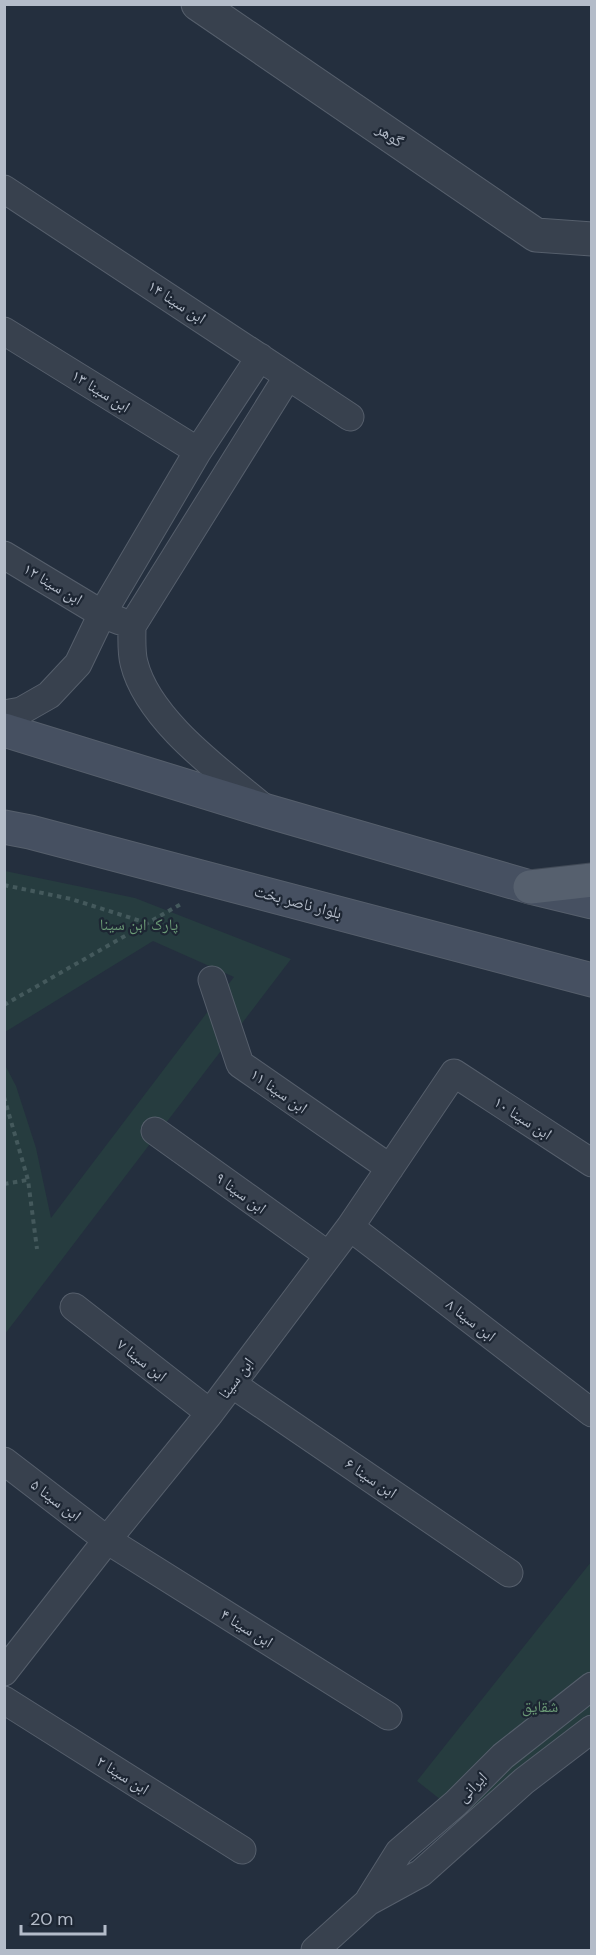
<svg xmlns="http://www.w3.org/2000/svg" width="596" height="1955" font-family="'DM Sans','Noto Naskh Arabic',sans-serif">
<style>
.green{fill:#263c3f}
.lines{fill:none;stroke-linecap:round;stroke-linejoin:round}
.minor-casing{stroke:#565f6c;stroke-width:29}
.tertiary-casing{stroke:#565f6c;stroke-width:35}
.secondary-casing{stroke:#565f6c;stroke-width:35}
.primary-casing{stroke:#414a57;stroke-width:35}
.path{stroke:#44595c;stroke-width:4;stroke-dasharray:4.5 4.5;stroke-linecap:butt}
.minor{stroke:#38414e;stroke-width:27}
.tertiary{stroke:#38414e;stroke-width:33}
.secondary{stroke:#465061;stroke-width:33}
.primary{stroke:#56606e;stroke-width:33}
.labels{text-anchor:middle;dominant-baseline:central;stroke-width:4.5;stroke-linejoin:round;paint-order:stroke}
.street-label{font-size:16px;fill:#b4bcc9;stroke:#1d2633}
.park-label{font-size:16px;fill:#6b9a76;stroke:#1d2633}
</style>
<rect width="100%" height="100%" fill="#242f3e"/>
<path class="green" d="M5 871 135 898 291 959 5 1334V1065L16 1086 36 1148 51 1218 234 977 153 941 5 1032Z
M591 1562V1729L474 1826 417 1781Z"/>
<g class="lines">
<defs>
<path id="minor" d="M4 189 350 417
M4 331 198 451
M4 555 102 614 120 621
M4 714 21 711 49 695 78 664 102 614 198 451 260 357
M264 808C220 771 148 720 134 663 131 652 132 638 132 626L288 376
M212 980 240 1064 390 1168
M155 1131 328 1255
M350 1227 592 1413
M74 1307 210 1413
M232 1384 509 1573
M4 1461 107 1540 388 1716
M4 1672 107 1540 210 1413 350 1227 454 1073 592 1163
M4 1700 242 1850
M369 1900 399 1852 456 1803 503 1756 592 1686
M315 1950 368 1902 421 1873 524 1781 592 1729"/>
<path id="tertiary" d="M198 4 536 235 592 239"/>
<path id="secondary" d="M4 730 267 811 530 887 592 902
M4 827 30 832 592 980"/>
<path id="primary" d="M530 887 592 880"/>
</defs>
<use href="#minor" class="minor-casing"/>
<use href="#tertiary" class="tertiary-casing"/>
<use href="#secondary" class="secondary-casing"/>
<use href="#primary" class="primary-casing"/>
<path class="path" d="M4 885 71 899 147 923
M4 1005 181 904
M4 1097 28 1180 37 1249
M4 1184 27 1180"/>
<use href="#minor" class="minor"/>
<use href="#tertiary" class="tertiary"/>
<use href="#secondary" class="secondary"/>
<use href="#primary" class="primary"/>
</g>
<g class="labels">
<g class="street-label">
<text transform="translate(390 135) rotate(34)">گوهر</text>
<text transform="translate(177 302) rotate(33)">ابن سینا ۱۴</text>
<text transform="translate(101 391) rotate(32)">ابن سینا ۱۳</text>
<text transform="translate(53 584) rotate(31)">ابن سینا ۱۲</text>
<text transform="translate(298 902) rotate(15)">بلوار ناصر بخت</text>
<text transform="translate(279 1091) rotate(35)">ابن سینا ۱۱</text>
<text transform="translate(523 1118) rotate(33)">ابن سینا ۱۰</text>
<text transform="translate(241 1193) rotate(36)">ابن سینا ۹</text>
<text transform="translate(471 1320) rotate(38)">ابن سینا ۸</text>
<text transform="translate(142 1360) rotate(38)">ابن سینا ۷</text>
<text transform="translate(236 1378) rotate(-53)">ابن سینا</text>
<text transform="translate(371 1478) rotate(34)">ابن سینا ۶</text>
<text transform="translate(56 1500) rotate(37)">ابن سینا ۵</text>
<text transform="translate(247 1628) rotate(32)">ابن سینا ۴</text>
<text transform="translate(123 1775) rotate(32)">ابن سینا ۲</text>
<text transform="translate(472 1787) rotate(-45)">ایرانی</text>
</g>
<g class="park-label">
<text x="139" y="924">پارک ابن سینا</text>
<text x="540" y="1706">شقایق</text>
</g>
</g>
<rect width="596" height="1955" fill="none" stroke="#b4bcc9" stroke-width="12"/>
<path d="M21 1925v9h84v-9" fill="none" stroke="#b4bcc9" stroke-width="3"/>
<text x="30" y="1925" font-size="18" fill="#b4bcc9" stroke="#1d2633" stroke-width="4.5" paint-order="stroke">20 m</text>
</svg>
